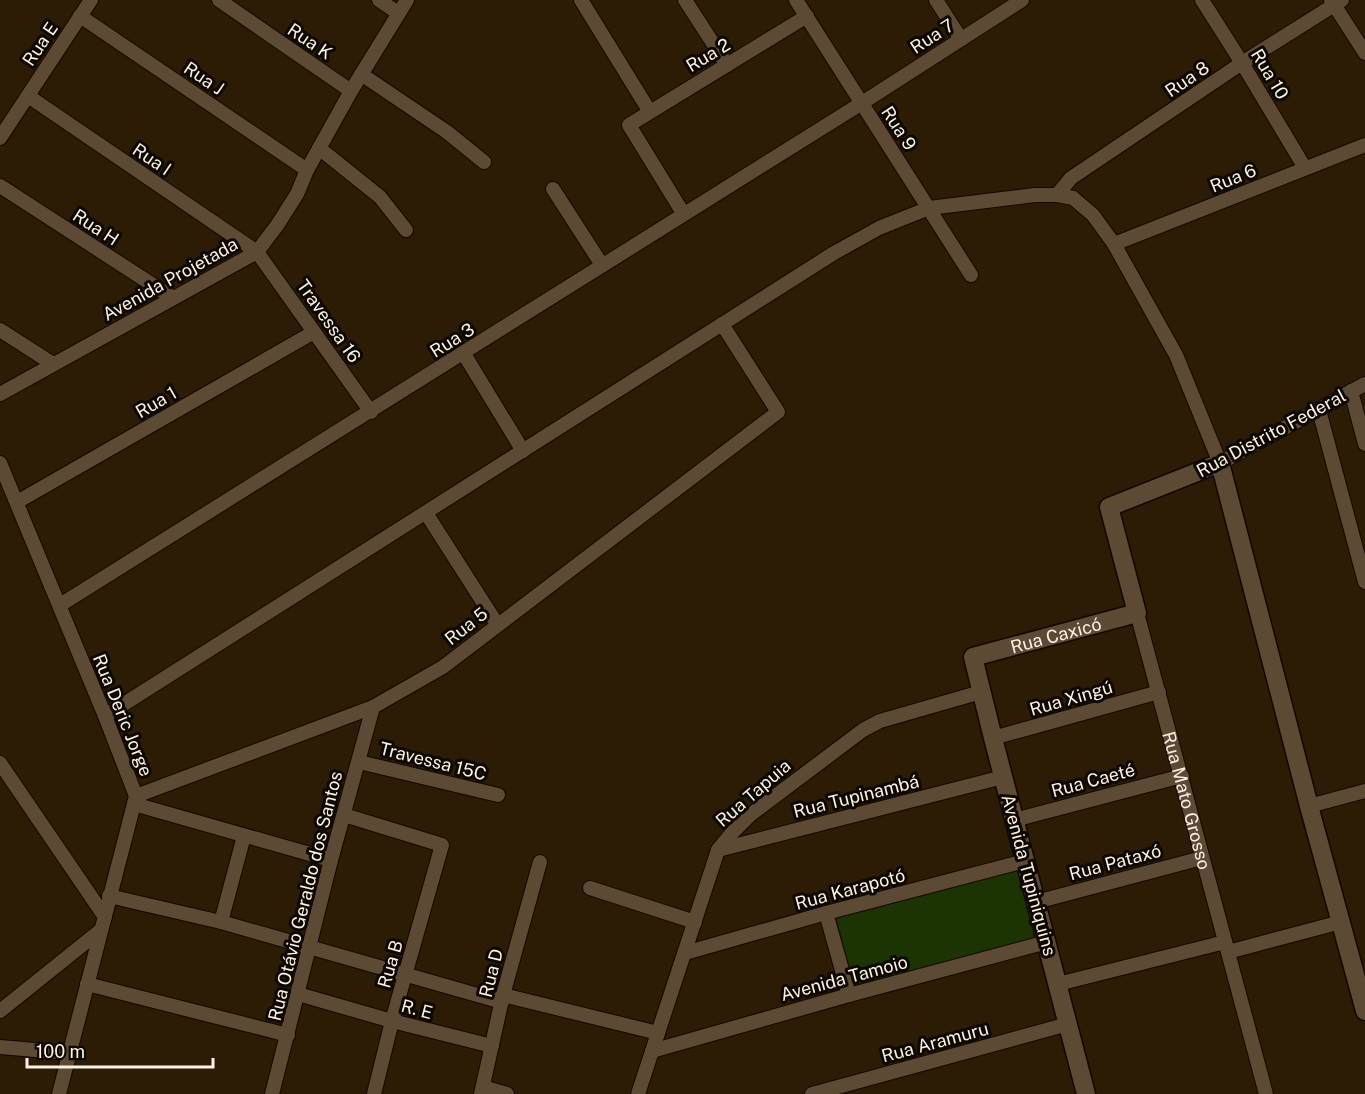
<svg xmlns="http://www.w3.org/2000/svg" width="1365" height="1094" font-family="'Public Sans',sans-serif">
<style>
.green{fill:#1c3403}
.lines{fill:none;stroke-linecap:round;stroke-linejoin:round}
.street-casing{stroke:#130600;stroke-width:16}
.secondary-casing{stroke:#130600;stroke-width:21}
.street{stroke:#5c4a34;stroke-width:14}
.secondary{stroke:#5c4a34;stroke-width:18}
.labels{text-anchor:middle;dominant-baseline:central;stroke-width:6;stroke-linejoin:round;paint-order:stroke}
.street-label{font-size:18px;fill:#fcf1e4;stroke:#0e0802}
</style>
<rect width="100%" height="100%" fill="#2c1c06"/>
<path class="green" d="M1020 868 1039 936 855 988 836 915Z"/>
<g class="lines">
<defs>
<g id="street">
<path d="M219 0 351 91"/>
<path d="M379 0 398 13"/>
<path d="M581 0 650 112"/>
<path d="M685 0 727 65"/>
<path d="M796 0 971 275"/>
<path d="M936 0 961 39"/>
<path d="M1202 0 1242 63 1305 168"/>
<path d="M1331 0 1365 53"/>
<path d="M80 16 307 170"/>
<path d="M361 74 447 132 484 162"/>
<path d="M28 96 257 252 371 412"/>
<path d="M0 138 91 0"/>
<path d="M319 148 380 197 406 230"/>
<path d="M0 186 173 298"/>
<path d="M553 189 602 265"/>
<path d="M1057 195 1071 178 1242 63 1342 0"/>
<path d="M683 213 629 125 807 16"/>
<path d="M1114 244 1365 145"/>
<path d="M0 330 53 364"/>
<path d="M464 354 523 451"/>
<path d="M1351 391 1365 444"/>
<path d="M0 394 257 252 278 224 297 194 307 170 351 91 407 0"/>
<path d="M1319 410 1365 582"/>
<path d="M0 463 105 716 136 796 59 1094"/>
<path d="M17 502 314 332"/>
<path d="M426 513 497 624"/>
<path d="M60 605 862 103 1022 0"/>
<path id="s1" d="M1137 613 1266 1094"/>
<path d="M105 716 834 253 879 228 929 208 1035 195H1057L1073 198 1093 215 1114 244 1176 355 1220 463 1365 384"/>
<path d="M993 738 1159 692"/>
<path d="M359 762 498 795"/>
<path d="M0 763 105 917"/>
<path d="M136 796 373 707 443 667 778 412 722 324"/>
<path d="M134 804 331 860"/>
<path d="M1309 806 1365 791"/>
<path d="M344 815 442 845 392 1021 374 1094"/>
<path d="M1014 820 1182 776"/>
<path d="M718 850 1003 777"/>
<path d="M590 888 695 922"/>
<path d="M109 896 221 922 502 1002"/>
<path d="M1036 902 1202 858"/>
<path d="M826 913 849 995"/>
<path d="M221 922 244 836"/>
<path d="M1228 952 1341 922"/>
<path d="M685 953 826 913 1025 861"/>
<path d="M87 984 288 1035"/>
<path d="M1058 984 1225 942"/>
<path d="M298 994 392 1021 492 1046"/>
<path d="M503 995 658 1033"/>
<path d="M0 1011 101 930"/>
<path d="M0 1047 69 1053"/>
<path d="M652 1051 849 995 1047 942"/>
<path d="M483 1087 507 1094"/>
<path d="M272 1094 331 860 373 707"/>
<path d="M481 1094 503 995 540 862"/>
<path d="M638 1094 718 850 731 834 750 815 863 730 880 721 981 692"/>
<path d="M812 1094 1068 1024"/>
</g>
<g id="secondary">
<path id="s2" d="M1086 1094 993 738 973 657 1137 613 1109 507 1220 463 1309 806 1365 1011"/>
</g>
</defs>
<use href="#street" class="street-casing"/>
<use href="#secondary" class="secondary-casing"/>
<use href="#street" class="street"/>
<use href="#secondary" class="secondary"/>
</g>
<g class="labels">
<g class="street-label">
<text transform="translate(932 36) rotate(-33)">Rua 7</text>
<text transform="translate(310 41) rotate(34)">Rua K</text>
<text transform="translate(40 44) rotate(-56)">Rua E</text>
<text transform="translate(708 55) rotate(-31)">Rua 2</text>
<text transform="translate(1270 74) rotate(59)">Rua 10</text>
<text transform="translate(204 78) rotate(34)">Rua J</text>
<text transform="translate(1187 79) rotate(-34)">Rua 8</text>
<text transform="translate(899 128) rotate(57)">Rua 9</text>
<text transform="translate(152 159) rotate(34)">Rua I</text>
<text transform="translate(1233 178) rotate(-22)">Rua 6</text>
<text transform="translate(96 227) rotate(33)">Rua H</text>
<text transform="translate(170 279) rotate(-29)">Avenida Projetada</text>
<text transform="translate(329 321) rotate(55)">Travessa 16</text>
<text transform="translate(452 340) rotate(-32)">Rua 3</text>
<text transform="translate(156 402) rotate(-30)">Rua 1</text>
<text transform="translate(1271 433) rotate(-28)">Rua Distrito Federal</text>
<text transform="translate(466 626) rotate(-38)">Rua 5</text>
<text stroke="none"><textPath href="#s2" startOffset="537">Rua Caxicó</textPath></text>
<text transform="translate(1071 698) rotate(-16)">Rua Xingú</text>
<text transform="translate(123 715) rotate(68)">Rua Deric Jorge</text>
<text transform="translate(433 761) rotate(14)">Travessa 15C</text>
<text transform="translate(1093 780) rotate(-15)">Rua Caeté</text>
<text transform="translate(753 793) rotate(-41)">Rua Tapuia</text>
<text transform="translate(856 796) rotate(-14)">Rua Tupinambá</text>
<text stroke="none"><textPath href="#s1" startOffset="194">Rua Mato Grosso</textPath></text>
<text transform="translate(1115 862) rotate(-15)">Rua Pataxó</text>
<text transform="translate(1029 875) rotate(75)">Avenida Tupiniquins</text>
<text transform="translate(850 889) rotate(-15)">Rua Karapotó</text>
<text transform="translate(305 896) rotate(-76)">Rua Otávio Geraldo dos Santos</text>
<text transform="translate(390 964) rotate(-74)">Rua B</text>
<text transform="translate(491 973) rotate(-76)">Rua D</text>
<text transform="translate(844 978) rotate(-15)">Avenida Tamoio</text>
<text transform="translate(417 1009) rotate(15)">R. E</text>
<text transform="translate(935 1042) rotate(-15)">Rua Aramuru</text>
</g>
</g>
<path d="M27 1058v9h186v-9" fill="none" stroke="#fcf1e4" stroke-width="3"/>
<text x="36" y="1058" font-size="18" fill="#fcf1e4" stroke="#0e0802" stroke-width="4.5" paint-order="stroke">100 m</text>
</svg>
